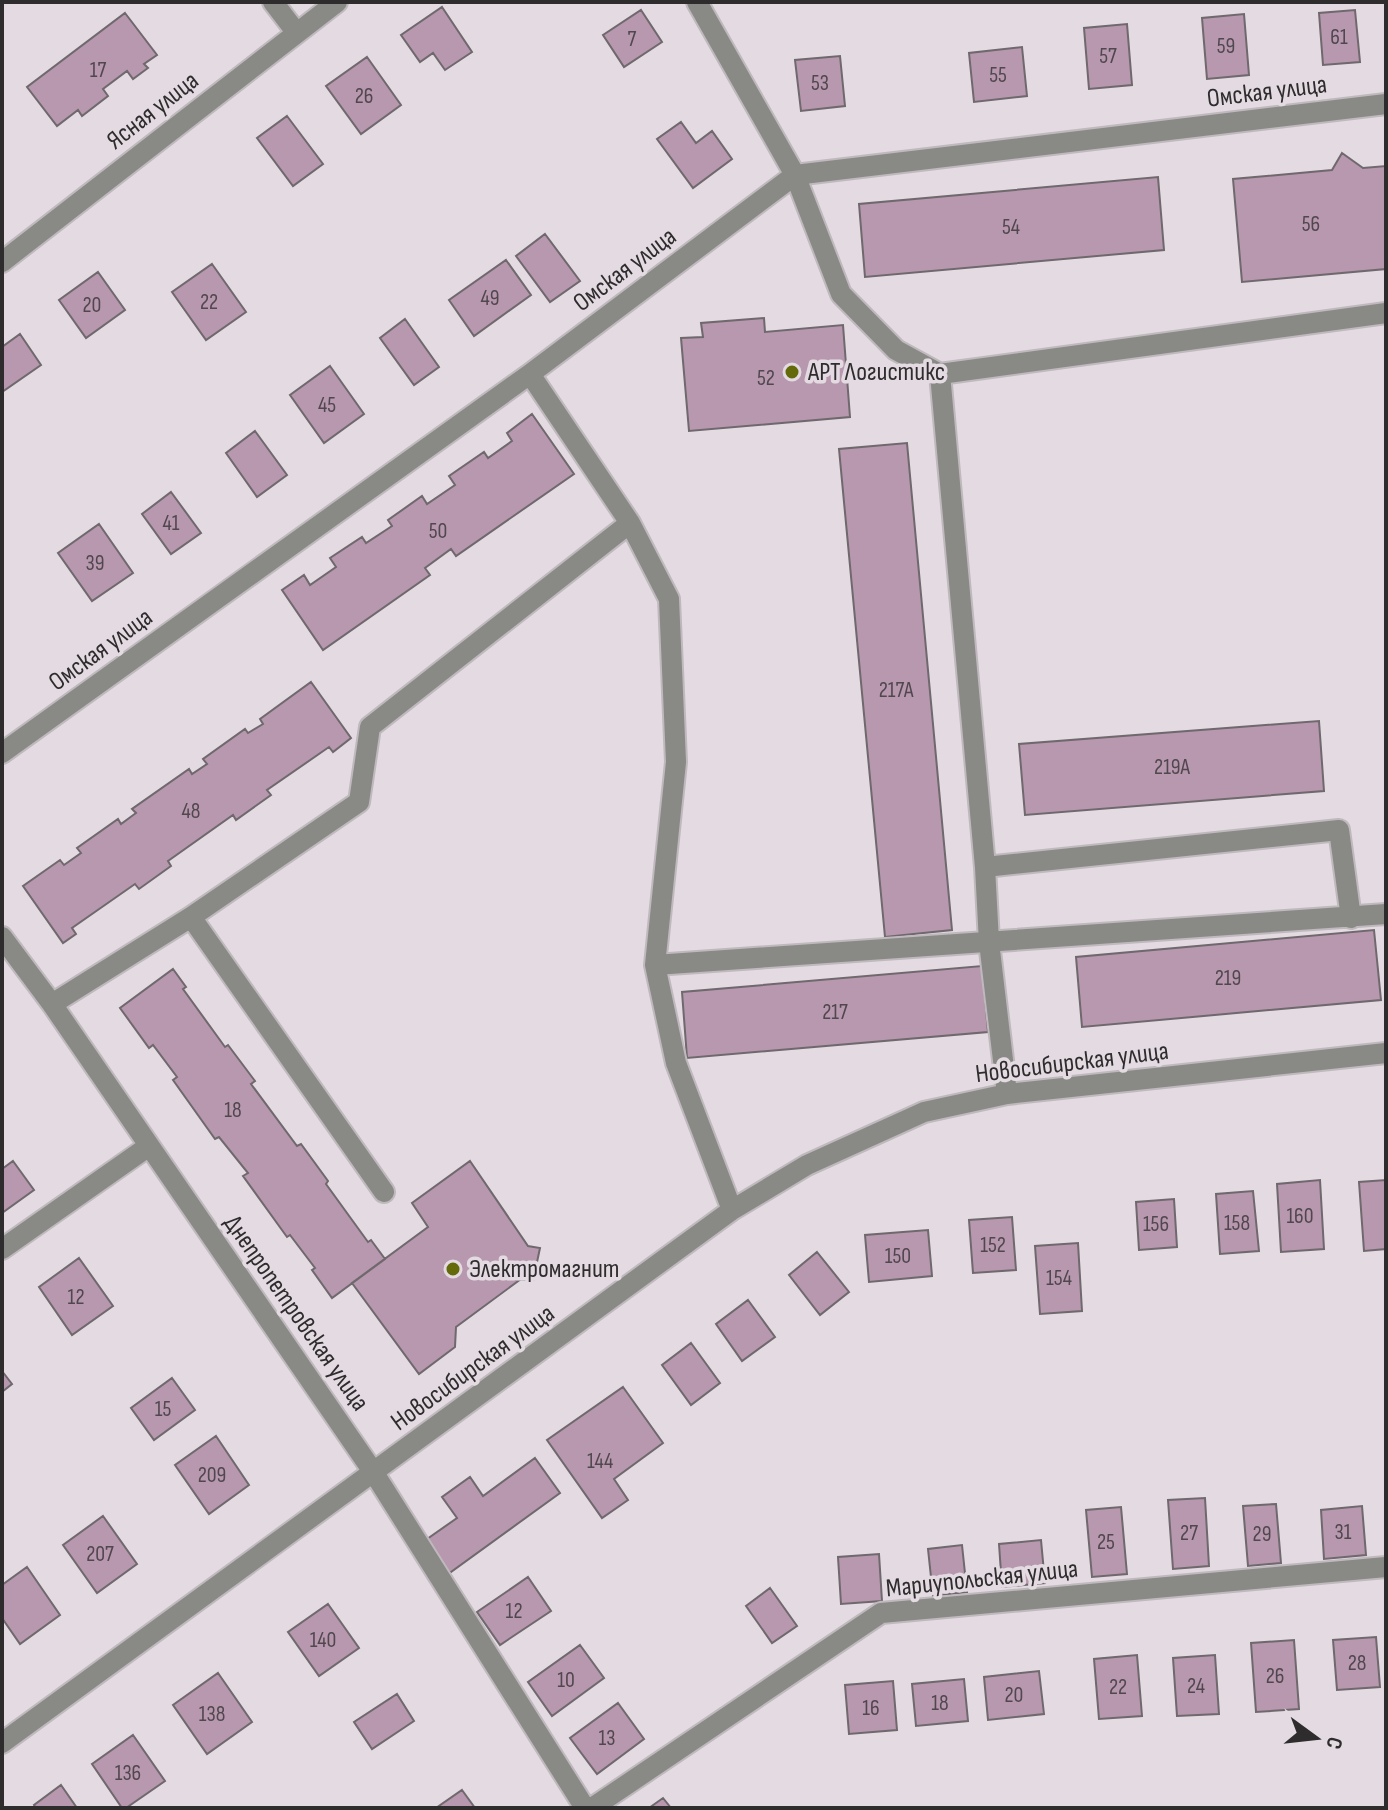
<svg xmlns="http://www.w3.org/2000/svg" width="1388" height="1810" font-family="'Sofia Sans Condensed',sans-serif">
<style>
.building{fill:#b798ae;stroke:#6f686d;stroke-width:2}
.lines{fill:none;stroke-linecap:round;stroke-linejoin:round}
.minor-casing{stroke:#bfb8bd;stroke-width:24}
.minor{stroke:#898986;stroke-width:20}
.poi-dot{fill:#64690a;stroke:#e3dbe1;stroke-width:3}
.labels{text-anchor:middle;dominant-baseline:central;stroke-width:7;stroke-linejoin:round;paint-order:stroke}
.number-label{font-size:22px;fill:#51474e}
.street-label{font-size:26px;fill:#2f2c2e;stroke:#e3dbe1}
.poi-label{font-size:26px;fill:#2f2c2e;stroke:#e3dbe1;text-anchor:start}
</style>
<rect width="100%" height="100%" fill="#e3dbe1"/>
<path class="building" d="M442 7 472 52 445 70 433 53 420 62 401 35Z
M641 10 662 42 624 67 603 35Z
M1355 10 1360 62 1323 65 1319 13Z
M125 13 157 55 144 64 148 68 133 79 127 71 103 89 108 96 82 116 78 110 57 126 27 87Z
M1244 14 1249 75 1207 79 1202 18Z
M1127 24 1132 85 1089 89 1084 28Z
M1022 47 1027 96 974 102 969 53Z
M840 56 845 106 801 111 795 60Z
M367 57 401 105 361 134 326 86Z
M287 116 323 164 293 186 257 138Z
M681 122 696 143 712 131 732 159 693 188 657 139Z
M1342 153 1363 168 1386 166V269L1242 282 1233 179 1332 170Z
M1158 177 1164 250 865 277 859 204Z
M545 234 580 281 550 302 516 256Z
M506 260 531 295 474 336 449 300Z
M212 264 246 312 206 340 172 292Z
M98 272 125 310 86 338 59 300Z
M764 318 765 332 843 325 850 417 689 431 681 338 703 337 701 323Z
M405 319 439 367 414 385 380 338Z
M20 334 41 365 2 392V347Z
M330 366 364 414 324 443 290 395Z
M532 414 574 474 456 556 451 549 425 568 430 575 323 650 282 590 304 575 310 585 336 567 330 558 362 537 366 543 392 526 388 520 422 496 427 504 455 485 449 476 484 452 488 458 512 441 507 433Z
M255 431 287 475 257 497 226 453Z
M907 443 952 930 885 937 839 449Z
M171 492 201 533 171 554 142 514Z
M99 524 133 573 92 601 58 553Z
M311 682 351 738 333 752 329 747 267 790 271 795 236 820 233 815 168 861 171 866 139 889 135 884 72 928 76 934 63 943 23 886 60 860 64 865 81 853 77 848 118 819 121 824 136 813 132 809 189 769 192 774 207 764 203 759 245 729 248 733 263 724 260 719Z
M1319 721 1324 791 1025 815 1019 744Z
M1374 930 1381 1000 1082 1027 1076 957Z
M982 966 988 1032 687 1058 682 992Z
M173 969 186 987 183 989 225 1047 228 1045 255 1081 251 1084 297 1146 301 1144 328 1181 326 1184 368 1242 371 1240 385 1259 332 1298 312 1270 315 1268 290 1235 287 1237 243 1176 248 1173 219 1137 215 1139 173 1080 177 1077 153 1045 149 1048 120 1008Z
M13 1161 34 1190 2 1213V1169Z
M470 1161 528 1246 540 1248 533 1281 521 1279 456 1327 455 1347 419 1374 352 1283 428 1227 412 1203Z
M1320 1180 1324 1249 1281 1252 1277 1184Z
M1386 1180V1249L1364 1251 1359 1182Z
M1253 1191 1259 1251 1220 1254 1216 1194Z
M1174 1199 1177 1247 1139 1250 1136 1202Z
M1012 1217 1016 1270 973 1273 969 1220Z
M928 1230 932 1276 869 1282 865 1235Z
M1078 1243 1082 1311 1040 1314 1035 1246Z
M817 1252 849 1292 820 1315 789 1275Z
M79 1258 113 1306 72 1335 39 1287Z
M748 1300 775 1337 742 1361 716 1324Z
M691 1343 720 1383 691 1405 662 1365Z
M2 1371 12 1384 2 1392Z
M172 1378 195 1410 154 1440 131 1408Z
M623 1387 663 1443 614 1479 628 1500 602 1518 547 1440Z
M216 1436 249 1485 209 1514 175 1465Z
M535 1458 560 1493 444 1577 420 1544 457 1518 442 1497 470 1477 483 1496Z
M1205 1498 1209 1566 1173 1569 1168 1500Z
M1276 1504 1281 1563 1248 1566 1243 1506Z
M1362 1506 1366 1555 1324 1559 1321 1510Z
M1121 1507 1127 1574 1092 1577 1086 1510Z
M103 1516 137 1564 97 1593 63 1545Z
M1041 1540 1045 1583 1002 1587 999 1544Z
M962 1545 967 1592 933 1596 928 1549Z
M879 1554 882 1601 841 1604 838 1557Z
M27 1567 60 1615 20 1644 2 1618V1585Z
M528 1577 551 1611 500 1645 477 1612Z
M770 1588 797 1626 772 1643 746 1606Z
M328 1604 359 1648 319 1676 288 1632Z
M1376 1637 1380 1687 1337 1690 1333 1640Z
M1294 1640 1299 1709 1256 1712 1251 1643Z
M580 1645 604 1678 552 1716 528 1682Z
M1137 1655 1142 1716 1099 1719 1094 1659Z
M1215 1655 1219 1714 1177 1716 1173 1658Z
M1039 1671 1044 1714 988 1720 984 1677Z
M218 1673 252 1722 207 1754 173 1705Z
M964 1679 968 1721 916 1726 912 1684Z
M893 1681 897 1730 849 1734 845 1685Z
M397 1694 414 1721 372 1749 354 1722Z
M618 1703 644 1739 597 1774 570 1738Z
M133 1735 165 1781 126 1808H122L92 1764Z
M61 1785 77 1808H36L34 1805Z
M462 1790 475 1808H436Z
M663 1798 671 1808H649Z"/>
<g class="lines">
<defs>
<path id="minor" d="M273 2 296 32
M697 2 795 175 841 294 896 350 940 374 1386 313
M2 262 337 2
M530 374 630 523 669 599 676 762 655 965 676 1063 732 1210
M940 374 985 867 989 942 1007 1094
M2 753 530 374 795 175 1386 104
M985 867 1339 830 1351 918
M191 917 384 1192
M2 937 52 1004 374 1473 585 1808
M655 965 1386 914
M52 1004 191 917 359 802 370 727 630 523
M2 1249 149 1146
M2 1743 732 1210 807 1165 924 1112 1007 1094 1386 1053
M592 1808 881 1613 1386 1567"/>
</defs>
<use href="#minor" class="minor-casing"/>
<use href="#minor" class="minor"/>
</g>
<g class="poi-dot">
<circle cx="792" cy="372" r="8"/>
<circle cx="453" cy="1269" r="8"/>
</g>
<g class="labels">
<g class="number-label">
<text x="1339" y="37">61</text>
<text x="632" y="39">7</text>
<text x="1226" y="46">59</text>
<text x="1108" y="56">57</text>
<text x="98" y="70">17</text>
<text x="998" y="75">55</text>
<text x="820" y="83">53</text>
<text x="364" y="96">26</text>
<text x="1311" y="224">56</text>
<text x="1011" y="227">54</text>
<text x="490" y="298">49</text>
<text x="209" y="302">22</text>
<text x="92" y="305">20</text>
<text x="766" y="378">52</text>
<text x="327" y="405">45</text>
<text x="171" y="523">41</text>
<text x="438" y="531">50</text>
<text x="95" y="563">39</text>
<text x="896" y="690">217А</text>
<text x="1172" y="767">219А</text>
<text x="191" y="811">48</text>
<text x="1228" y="978">219</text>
<text x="835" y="1012">217</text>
<text x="233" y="1110">18</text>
<text x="1300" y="1216">160</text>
<text x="1237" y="1223">158</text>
<text x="1156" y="1224">156</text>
<text x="993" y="1245">152</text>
<text x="898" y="1256">150</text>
<text x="1059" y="1278">154</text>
<text x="76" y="1297">12</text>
<text x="163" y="1409">15</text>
<text x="600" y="1461">144</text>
<text x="212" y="1475">209</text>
<text x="1343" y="1532">31</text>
<text x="1189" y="1533">27</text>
<text x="1262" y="1534">29</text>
<text x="1106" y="1542">25</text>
<text x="100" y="1554">207</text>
<text x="514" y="1611">12</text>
<text x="323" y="1640">140</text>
<text x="1357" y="1663">28</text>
<text x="1275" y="1676">26</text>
<text x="566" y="1680">10</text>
<text x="1196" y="1686">24</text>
<text x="1118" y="1687">22</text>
<text x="1014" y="1695">20</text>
<text x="940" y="1703">18</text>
<text x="871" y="1708">16</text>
<text x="212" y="1714">138</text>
<text x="607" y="1738">13</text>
<text x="128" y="1773">136</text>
</g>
<g class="street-label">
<text transform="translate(1267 92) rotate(-7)">Омская улица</text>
<text transform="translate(153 111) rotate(-38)">Ясная улица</text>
<text transform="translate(625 270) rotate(-37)">Омская улица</text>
<text transform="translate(101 650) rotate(-36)">Омская улица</text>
<text transform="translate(1072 1063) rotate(-7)">Новосибирская улица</text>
<text transform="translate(296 1313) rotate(55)">Днепропетровская улица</text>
<text transform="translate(473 1368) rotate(-36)">Новосибирская улица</text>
<text transform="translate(982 1579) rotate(-6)">Мариупольская улица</text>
</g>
<g class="poi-label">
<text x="808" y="372">АРТ Логистикс</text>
<text x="469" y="1269">Электромагнит</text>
</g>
</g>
<rect width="1388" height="1810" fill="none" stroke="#2f2c2e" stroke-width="8"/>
<g transform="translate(1316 1738) rotate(105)" stroke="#e3dbe1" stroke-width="6" paint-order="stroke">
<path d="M0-6L14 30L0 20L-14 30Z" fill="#2f2c2e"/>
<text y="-12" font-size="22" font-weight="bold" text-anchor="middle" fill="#2f2c2e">С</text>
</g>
</svg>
